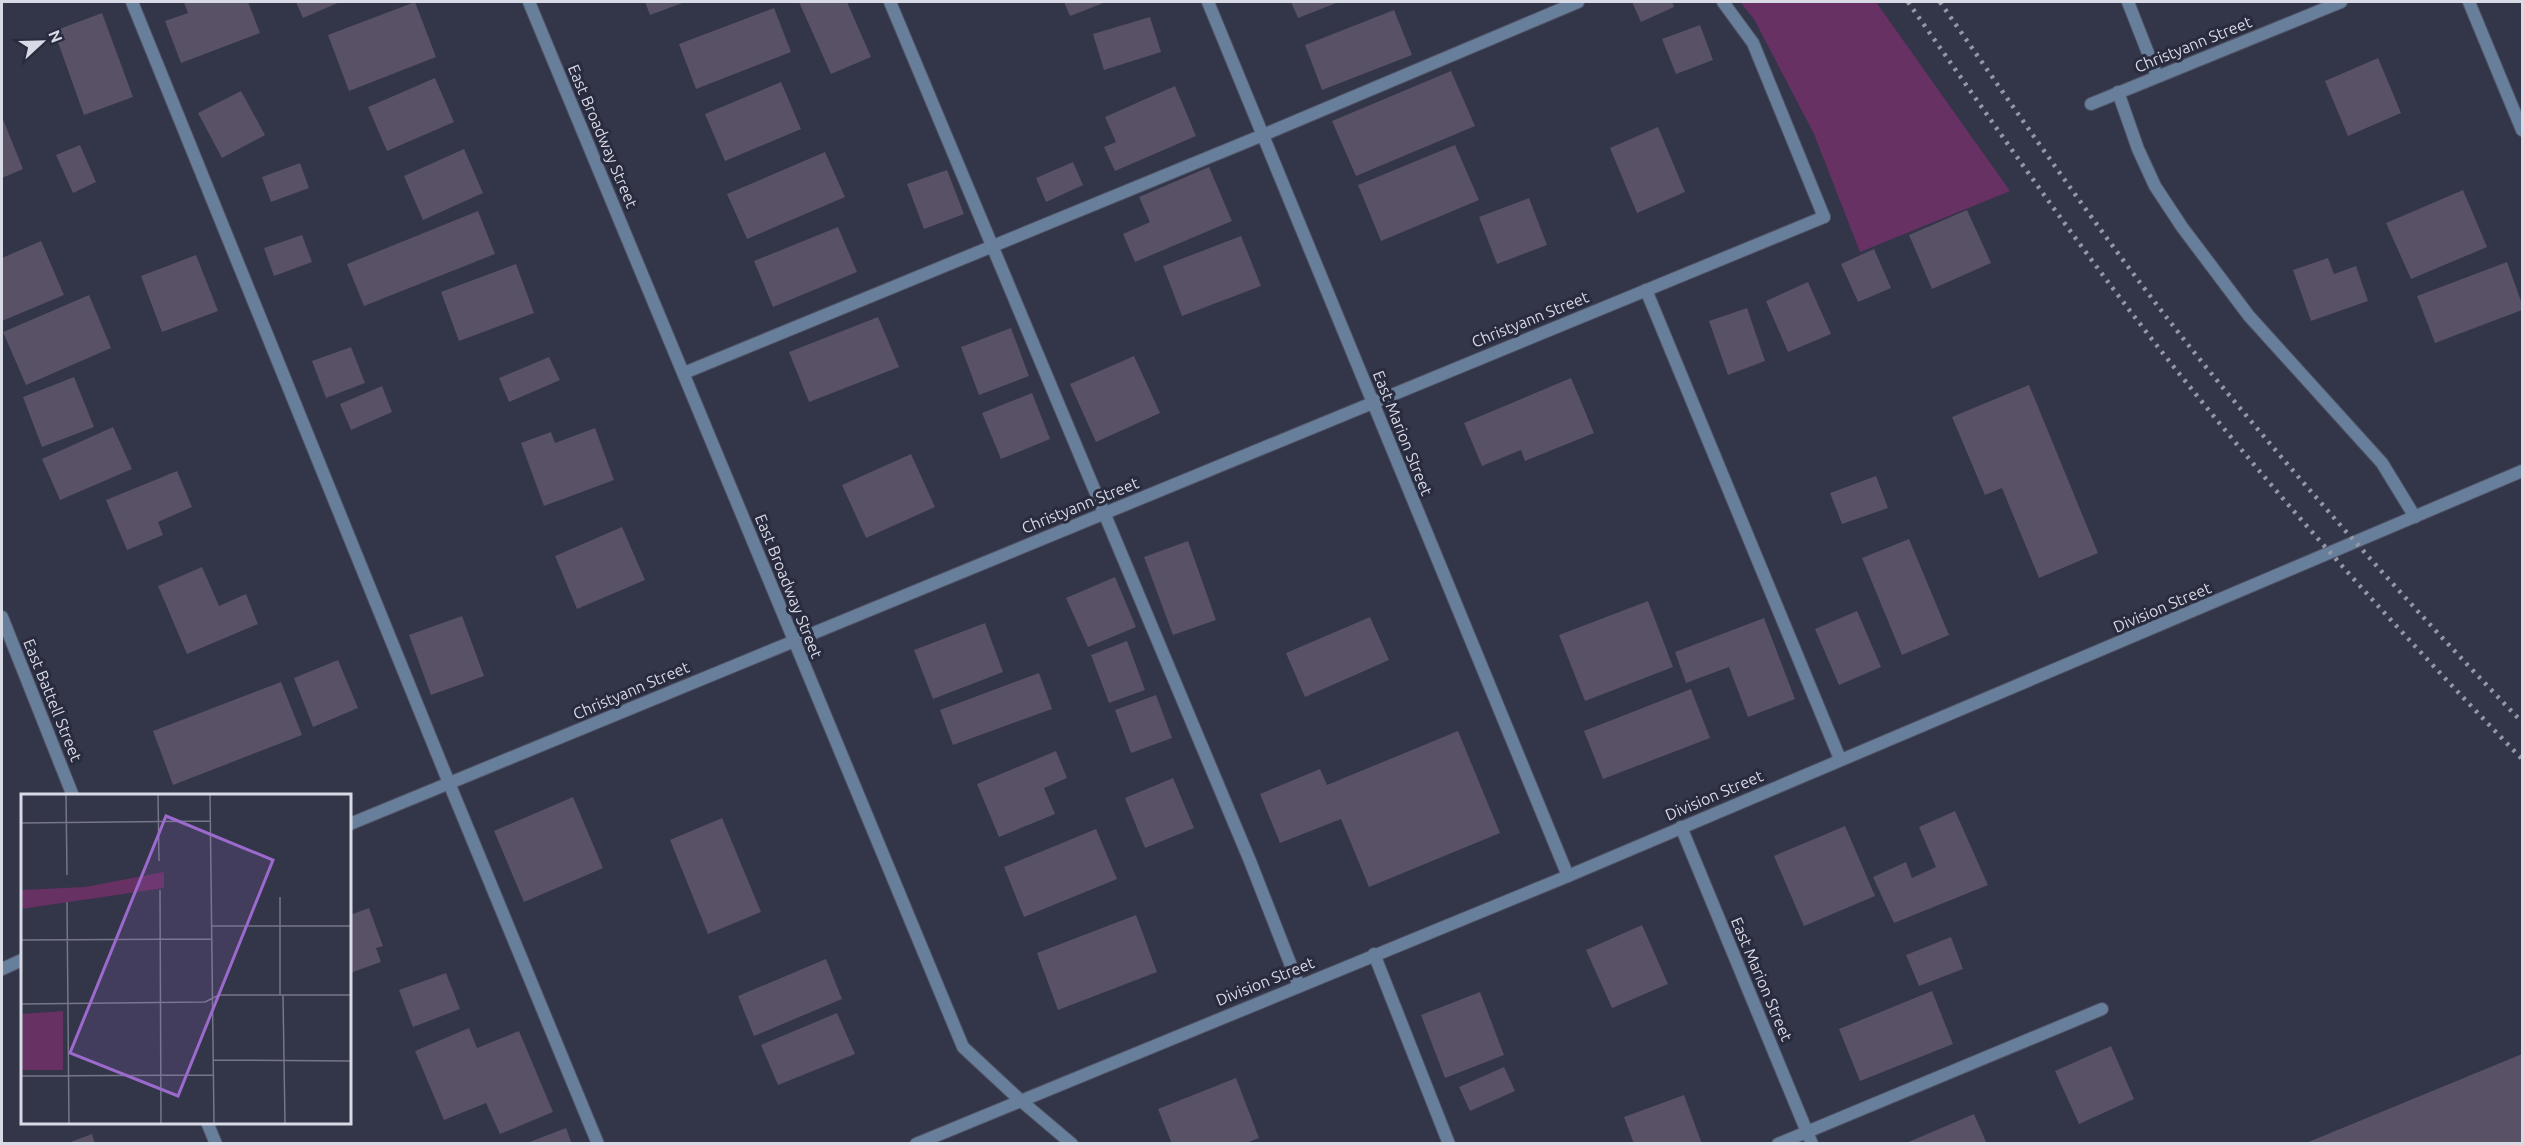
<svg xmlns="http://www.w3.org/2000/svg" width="2524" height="1145" font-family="Ubuntu,sans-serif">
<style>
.green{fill:#673163}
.building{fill:#595165}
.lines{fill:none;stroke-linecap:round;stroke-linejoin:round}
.service-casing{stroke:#515365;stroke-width:14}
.minor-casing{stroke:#515365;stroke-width:14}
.tertiary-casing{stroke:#515365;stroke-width:14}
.service{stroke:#677f9b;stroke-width:12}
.minor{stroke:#677f9b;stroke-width:12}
.tertiary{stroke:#677f9b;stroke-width:12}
.rail{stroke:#9597a6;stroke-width:4.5;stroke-dasharray:3 6;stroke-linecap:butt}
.labels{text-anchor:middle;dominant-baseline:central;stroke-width:6;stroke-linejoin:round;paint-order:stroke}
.street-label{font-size:16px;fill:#d8dae6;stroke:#292b3e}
.inset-road{fill:none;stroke:#757788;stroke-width:1.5}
.view{fill:#9c69cd;fill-opacity:0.15;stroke:#9c69cd;stroke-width:3}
.inset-edge{fill:none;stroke:#d8dae6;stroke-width:3}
</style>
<rect width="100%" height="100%" fill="#333549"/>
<path class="green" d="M1740 2H1876L2010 191 1860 252 1814 134 1754 19Z"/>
<path class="building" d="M188 2H248L260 33 181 63 165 21 188 13 184 3Z
M296 2H340L303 18Z
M415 2 436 57 349 91 328 35Z
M645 2H685L650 15Z
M799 2H847L871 57 831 74Z
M1064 2H1106L1070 16Z
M1291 2H1339L1298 18Z
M1632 2H1672L1674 7 1641 22Z
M774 8 791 52 696 89 679 44Z
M1394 10 1412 55 1322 90 1305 45Z
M102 13 133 97 84 115 54 31Z
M1150 17 1161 52 1104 70 1093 34Z
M1700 25 1713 60 1676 74 1662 39Z
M2378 58 2401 113 2348 136 2325 81Z
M1451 71 1475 126 1356 176 1332 121Z
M435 78 454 122 387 151 368 107Z
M781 82 801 129 725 161 705 114Z
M1175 86 1196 136 1115 171 1104 147 1116 142 1105 117Z
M241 91 265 135 222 158 198 113Z
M2 117 23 169 2 178Z
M1658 127 1685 192 1637 213 1610 148Z
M80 145 96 182 73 193 56 155Z
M1455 145 1479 200 1381 241 1358 185Z
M464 149 483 193 423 220 404 176Z
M825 152 845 197 747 239 727 194Z
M1073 162 1083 185 1046 202 1036 178Z
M300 163 309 188 271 202 262 177Z
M1209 167 1232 221 1135 262 1123 234 1150 222 1139 197Z
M947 170 964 214 924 229 907 184Z
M2463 190 2487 247 2411 279 2386 223Z
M1529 198 1547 245 1497 264 1479 217Z
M1967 210 1991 263 1932 289 1909 235Z
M478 211 495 254 364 306 347 264Z
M838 227 857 272 773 307 754 261Z
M302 235 312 262 274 276 264 248Z
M1241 236 1261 286 1182 316 1163 266Z
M41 241 64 295 2 321V258Z
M1874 249 1891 288 1858 302 1841 264Z
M196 255 218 311 162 332 141 276Z
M2328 258 2334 274 2356 266 2368 301 2311 321 2293 270Z
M2507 262 2522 304V310L2435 343 2417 296Z
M516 264 534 313 459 341 441 292Z
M1808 282 1831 334 1788 352 1766 301Z
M89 295 111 348 26 385 3 332Z
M1747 308 1765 361 1728 375 1709 321Z
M878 317 899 367 809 402 789 352Z
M1011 328 1029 376 979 395 961 347Z
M351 347 365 383 326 398 312 361Z
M1134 356 1160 413 1096 442 1070 384Z
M549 357 560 380 509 402 499 378Z
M74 377 94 427 42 447 23 397Z
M1571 378 1594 433 1525 461 1521 450 1482 466 1464 423Z
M2029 385 2098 553 2039 578 2002 488 1985 495 1952 417Z
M382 386 392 412 351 430 340 404Z
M1032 393 1050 439 1001 459 982 413Z
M113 427 132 469 60 500 42 459Z
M595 428 614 480 544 506 521 443 551 432 555 443Z
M911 454 935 507 866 538 842 485Z
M177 471 192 507 158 522 163 535 127 550 106 500Z
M1876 476 1888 508 1842 524 1830 493Z
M622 527 645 580 577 609 555 556Z
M1909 539 1949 635 1902 655 1862 558Z
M1188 541 1216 620 1173 635 1144 557Z
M202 567 219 606 246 594 258 624 187 654 158 586Z
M1115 577 1136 627 1088 647 1066 598Z
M1648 601 1673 667 1585 701 1559 635Z
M1857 611 1881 667 1839 685 1815 629Z
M462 616 484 676 431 695 409 635Z
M1370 617 1389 660 1305 697 1286 653Z
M1764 618 1795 699 1748 717 1729 667 1686 683 1675 652Z
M985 623 1003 672 933 699 914 650Z
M1127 641 1145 690 1109 703 1091 655Z
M338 660 358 708 313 727 294 678Z
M1039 673 1052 709 953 745 940 710Z
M281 682 302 735 173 785 153 731Z
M1691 689 1710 738 1603 779 1584 731Z
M1156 695 1172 738 1131 753 1115 710Z
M1458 731 1500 833 1369 887 1341 819 1280 843 1260 794 1320 769 1327 785Z
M1056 751 1067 778 1044 788 1055 814 999 837 977 784Z
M1173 778 1194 828 1145 848 1125 798Z
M573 797 603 868 524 902 494 831Z
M1955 811 1988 885 1894 923 1873 877 1906 862 1912 878 1936 867 1919 827Z
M722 818 761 912 708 934 670 840Z
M1845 826 1875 896 1804 926 1774 856Z
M1096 829 1117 879 1024 917 1004 867Z
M369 908 383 946 376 948 381 962 350 973V915Z
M1136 915 1157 972 1058 1010 1037 953Z
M1642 925 1668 984 1612 1008 1586 950Z
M1951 937 1963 969 1919 986 1906 955Z
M826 959 842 999 754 1036 738 996Z
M446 973 460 1009 413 1027 399 990Z
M1932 991 1953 1044 1860 1081 1839 1029Z
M1480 992 1504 1055 1445 1078 1421 1015Z
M837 1013 855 1054 778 1085 761 1045Z
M469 1028 477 1048 519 1031 553 1112 500 1134 486 1103 444 1120 415 1051Z
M2111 1046 2134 1099 2079 1124 2055 1071Z
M2522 1054V1144H2306V1143Z
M1504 1067 1515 1091 1470 1111 1459 1087Z
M1236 1078 1259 1138 1244 1144H1172L1158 1109Z
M1684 1095 1702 1144H1634L1624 1117Z
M1974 1114 1987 1144H1904Z
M566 1128 572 1144H527V1143Z
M92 1134 95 1144H68V1143Z"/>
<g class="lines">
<defs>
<path id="service" d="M132 2 449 783 598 1144
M890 2 1250 861 1299 986
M1723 2 1753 43 1824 217
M2128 2 2157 76
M2118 92 2138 149 2155 186 2182 227 2249 316 2382 463 2415 517
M1646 290 1840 759
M684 373 1263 135 1578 2
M1374 954 1449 1144
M1778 1144 2102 1009"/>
<path id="minor" d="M1208 2 1568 876
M2469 2 2522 130
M2091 104 2341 2
M2 617 73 796
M350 824 1824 217
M1681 827 1812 1144
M2 969 22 960
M1020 1100 1072 1144
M207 1122 216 1144"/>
<path id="tertiary" d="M529 2 963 1047 1020 1100
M916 1144 1568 876 2522 471"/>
</defs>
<use href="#service" class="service-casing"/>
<use href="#minor" class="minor-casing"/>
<use href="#tertiary" class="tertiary-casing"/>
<use href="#service" class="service"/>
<use href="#minor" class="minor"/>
<use href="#tertiary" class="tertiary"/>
<path class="rail" d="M1908 2C1998 130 2087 260 2186 382 2291 513 2405 638 2522 759
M1940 2C2026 125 2111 250 2206 367 2306 489 2412 608 2522 722"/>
</g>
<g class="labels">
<g class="street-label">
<text transform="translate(2193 44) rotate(-22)">Christyann Street</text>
<text transform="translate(603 136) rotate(67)">East Broadway Street</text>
<text transform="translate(1530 319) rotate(-22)">Christyann Street</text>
<text transform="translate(1403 433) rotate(68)">East Marion Street</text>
<text transform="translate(1080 505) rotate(-22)">Christyann Street</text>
<text transform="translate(789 586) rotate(68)">East Broadway Street</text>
<text transform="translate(2162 607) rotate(-23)">Division Street</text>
<text transform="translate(631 690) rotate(-23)">Christyann Street</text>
<text transform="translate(53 700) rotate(68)">East Battell Street</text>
<text transform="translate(1714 795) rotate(-23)">Division Street</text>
<text transform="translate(1762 979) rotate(67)">East Marion Street</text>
<text transform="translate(1265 981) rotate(-22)">Division Street</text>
</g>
</g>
<g transform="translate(21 794)">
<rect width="330" height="330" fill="#333549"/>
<path d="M143 78V94L0 115V96L64 93ZM42 217V276H0V220Z" fill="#673163"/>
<path class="inset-road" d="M45 0 46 81M137 0 138 67M189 0 193 330M0 29 189 27M139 96 140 330M259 103V201M46 108 48 330M190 132H330M0 146 191 145M262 201 264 330M0 210 184 208 198 201H330M192 266 330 267M0 282 192 281"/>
<path class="view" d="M145 22 252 66 157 302 49 259Z"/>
<rect width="330" height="330" class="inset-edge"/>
</g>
<rect width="2524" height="1145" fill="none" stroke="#d8dae6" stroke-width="6"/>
<g transform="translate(42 42) rotate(68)" stroke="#292b3e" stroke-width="4.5" paint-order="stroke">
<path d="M0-4.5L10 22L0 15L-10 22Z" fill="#d8dae6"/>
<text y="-9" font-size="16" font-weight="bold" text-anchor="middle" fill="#d8dae6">N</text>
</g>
</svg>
